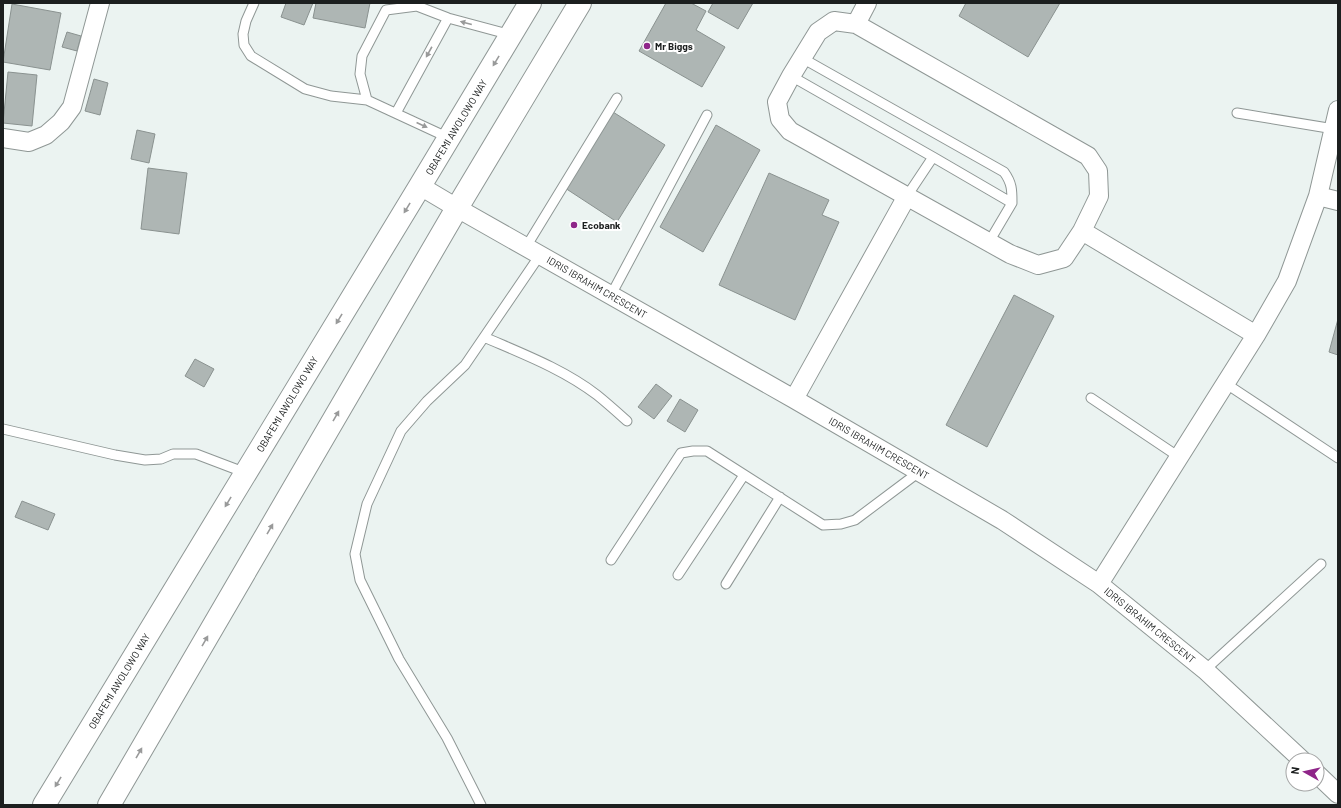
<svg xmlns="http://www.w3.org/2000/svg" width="1341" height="808" font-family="Barlow,sans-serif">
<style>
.building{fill:#aeb6b4;stroke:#8a9290}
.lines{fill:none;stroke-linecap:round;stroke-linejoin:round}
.lane-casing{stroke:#8f9795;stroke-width:11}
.street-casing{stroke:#8f9795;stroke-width:20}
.secondary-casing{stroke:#8f9795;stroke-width:24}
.lane{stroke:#fff;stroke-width:9}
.street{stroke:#fff;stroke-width:18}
.secondary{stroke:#fff;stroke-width:22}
.oneway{fill:#999a9a}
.poi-dot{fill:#8f2589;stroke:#fff;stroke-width:1.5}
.labels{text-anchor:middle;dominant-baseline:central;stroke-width:4;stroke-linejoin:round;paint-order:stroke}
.poi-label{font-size:10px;font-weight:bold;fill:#1c1f1f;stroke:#fff;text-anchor:start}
.street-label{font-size:10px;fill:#1c1f1f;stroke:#fff}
</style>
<rect width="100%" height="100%" fill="#ebf3f1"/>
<path class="building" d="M286 3H313L304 25 281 17Z
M316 3H370L365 28 313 18Z
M666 3H691L706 11 696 30 725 47 702 87 639 51Z
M713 3H753L738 29 708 12Z
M966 3H1060L1028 57 959 16Z
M12 4 61 13 50 70 3 62Z
M67 32 81 36 77 51 62 47Z
M8 72 37 75 32 126 3 123Z
M94 79 108 83 100 115 85 111Z
M613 112 665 145 617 222 565 188Z
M716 125 760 150 703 252 660 227Z
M137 130 155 134 149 163 131 159Z
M148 168 187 173 179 234 141 229Z
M769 173 829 200 822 215 839 222 795 320 719 285Z
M1014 295 1054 316 987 447 946 425Z
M1338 319V355L1329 352Z
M195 359 214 369 204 387 185 376Z
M656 384 672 396 654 419 638 407Z
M680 399 698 410 685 432 667 421Z
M22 501 55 514 48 530 15 517Z"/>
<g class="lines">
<defs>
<path id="lane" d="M254 3 246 21 243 34 244 45 251 56 305 89 331 96 367 100
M802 58 1004 172C1012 183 1012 190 1012 203
M791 76 933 157 907 196
M396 113 448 18
M1237 113 1334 129
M449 138 367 100 360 74 362 56 386 10 417 6 448 18 511 35
M933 157 1012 203 989 242
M526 247 617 98
M611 295 707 115
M484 337C523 354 563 369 597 395 607 403 617 412 627 421
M1225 383 1338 458
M1091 398 1179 457
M3 429 115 455 145 460 161 459 173 454H196L246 473
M611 560 681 453 693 451H707L823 525 841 524 855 520 919 472
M678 575 744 475
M726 584 780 497
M1205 670 1321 564
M481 805 447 738 399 659 360 580 355 554 367 504 401 431 427 401 465 365 540 255"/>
<path id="street" d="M834 21 856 24 1088 156 1098 171 1099 196 1082 231 1064 258 1038 265 1010 254 790 131 780 119 777 102 791 76 818 32Z
M856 24 867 3
M3 138 29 142 46 135 61 122 72 107 100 3
M420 186 457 208 794 399 1002 520 1099 584 1205 670 1302 760
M1318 196 1338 201
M1082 231 1256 335
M794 399 907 196
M1099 584 1256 335 1287 281 1318 196 1338 110
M1317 774 1338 794"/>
<path id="secondary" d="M44 805 420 186 530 3
M109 805 457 208 580 3"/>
</defs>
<use href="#lane" class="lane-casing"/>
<use href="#street" class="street-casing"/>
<use href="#secondary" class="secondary-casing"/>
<use href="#lane" class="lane"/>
<use href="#street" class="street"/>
<use href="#secondary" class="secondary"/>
</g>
<defs><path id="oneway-solid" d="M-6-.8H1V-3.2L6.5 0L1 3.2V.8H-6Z"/></defs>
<g class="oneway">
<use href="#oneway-solid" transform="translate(466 23) rotate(-165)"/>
<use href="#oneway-solid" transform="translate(429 52) rotate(119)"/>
<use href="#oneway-solid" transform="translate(496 61) rotate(121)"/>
<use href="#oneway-solid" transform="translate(422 125) rotate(25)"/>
<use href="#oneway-solid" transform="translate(407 208) rotate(121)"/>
<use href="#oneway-solid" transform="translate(339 319) rotate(121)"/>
<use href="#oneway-solid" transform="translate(336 416) rotate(-60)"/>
<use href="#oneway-solid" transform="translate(228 502) rotate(121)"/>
<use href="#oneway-solid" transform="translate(270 529) rotate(-60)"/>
<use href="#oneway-solid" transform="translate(205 641) rotate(-60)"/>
<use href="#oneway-solid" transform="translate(139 753) rotate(-60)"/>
<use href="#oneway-solid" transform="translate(58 782) rotate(121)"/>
</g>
<g class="poi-dot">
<circle cx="647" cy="46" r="4"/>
<circle cx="574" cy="225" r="4"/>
</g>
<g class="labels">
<g class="poi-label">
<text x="655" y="46">Mr Biggs</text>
<text x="582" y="225">Ecobank</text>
</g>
<g class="street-label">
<text transform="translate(456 127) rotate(-59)">OBAFEMI AWOLOWO WAY</text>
<text transform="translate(597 287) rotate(30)">IDRIS IBRAHIM CRESCENT</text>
<text transform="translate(287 404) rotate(-59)">OBAFEMI AWOLOWO WAY</text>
<text transform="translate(879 448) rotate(30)">IDRIS IBRAHIM CRESCENT</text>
<text transform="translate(1150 625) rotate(39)">IDRIS IBRAHIM CRESCENT</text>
<text transform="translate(119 681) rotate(-59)">OBAFEMI AWOLOWO WAY</text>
</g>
</g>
<rect width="1341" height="808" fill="none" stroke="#1c1f1f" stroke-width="8"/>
<g transform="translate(1305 772) rotate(278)"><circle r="19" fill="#ffffff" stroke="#a4a5a5"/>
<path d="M0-3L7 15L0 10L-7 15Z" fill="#8f2589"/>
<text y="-6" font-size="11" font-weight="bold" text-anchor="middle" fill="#1c1f1f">N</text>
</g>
</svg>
